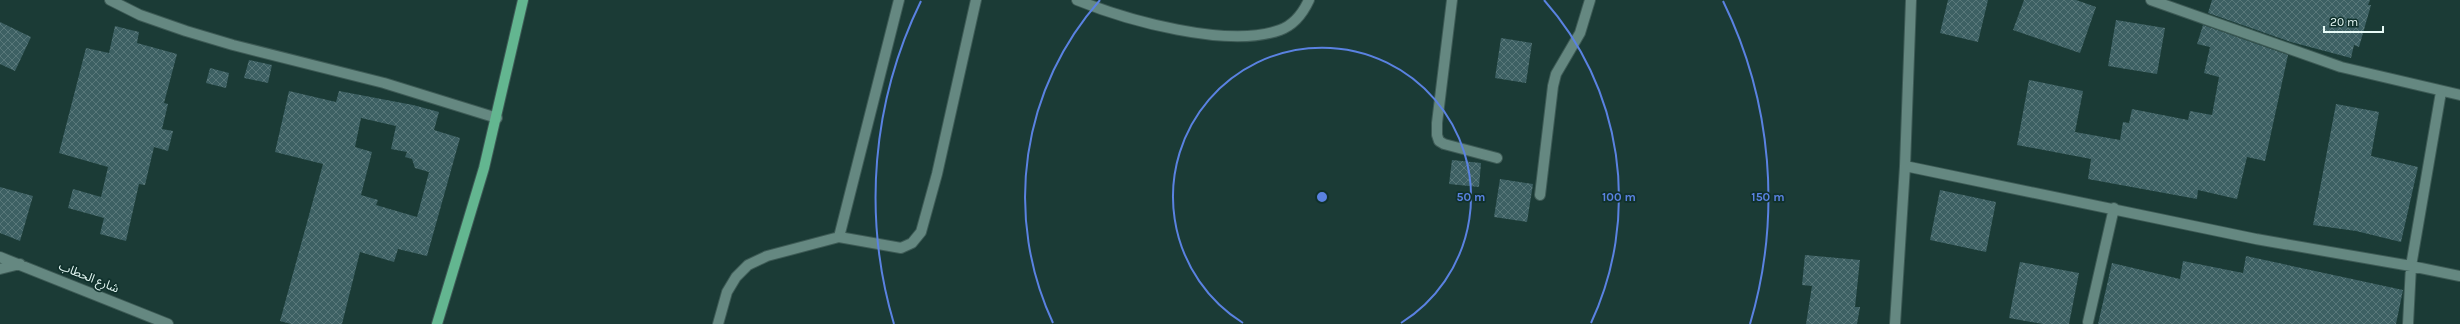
<svg xmlns="http://www.w3.org/2000/svg" width="2460" height="324" font-family="Karla,'Noto Sans Arabic',sans-serif">
<style>
.building{fill:url(#building-cross-hatch);fill-rule:evenodd}
.lines{fill:none;stroke-linecap:round;stroke-linejoin:round}
.minor-casing{stroke:#3d5a55;stroke-width:12}
.major-casing{stroke:#3d5a55;stroke-width:12}
.minor{stroke:#658881;stroke-width:10}
.major{stroke:#63b690;stroke-width:10}
.ring{fill:none;stroke:#5a82e1;stroke-width:2}
.labels{text-anchor:middle;dominant-baseline:central;stroke-width:3.5;stroke-linejoin:round;paint-order:stroke}
.street-label{font-size:12px;fill:#e7faf6;stroke:#10312c}
.centre{fill:#5a82e1;stroke:#10312c;stroke-width:2}
.ring-label{font-size:12px;text-anchor:middle;font-weight:bold;fill:#5a82e1;stroke:#10312c;stroke-width:3.5;stroke-linejoin:round;paint-order:stroke}
</style>
<defs>
<pattern id="building-cross-hatch" width="8" height="8" patternUnits="userSpaceOnUse"><rect width="8" height="8" fill="#3d6063"/><path d="M0 0l8 8M0 8l8-8" fill="none" stroke="#59787a"/></pattern>
</defs>
<rect width="100%" height="100%" fill="#1b3b36"/>
<path class="building" d="M1948 0H1988L1978 42 1940 33Z
M2024 0H2076L2096 7 2080 53 2013 30Z
M2212 0H2370L2368 5H2371L2359 47 2354 45 2351 58 2291 42 2208 13Z
M2116 20 2165 28 2157 74 2108 66Z
M0 22 31 37 15 71 0 64Z
M2203 25 2288 55 2265 161 2247 157 2237 199 2198 190 2197 199 2088 179 2091 159 2017 145 2029 80 2083 91 2075 132 2120 140 2123 122 2129 123 2132 109 2188 120 2190 111 2212 115 2219 77 2204 73 2210 47 2197 44Z
M115 26 139 32 137 43 177 54 164 103 168 104 162 129 173 131 168 151 154 147 145 185 139 184 126 241 100 234 104 218 68 208 73 189 101 197 108 167 59 153 86 48 109 53Z
M1501 38 1532 43 1526 83 1495 78Z
M249 60 272 65 268 83 244 78Z
M210 68 229 73 226 88 206 83Z
M289 91 336 102 339 91 413 105 439 112 434 130 460 138 427 256 398 249 394 262 360 252 342 324H291L280 321 323 164 275 152ZM361 118 396 126 391 149 407 152 405 157 412 159 415 168 429 172 417 217 376 205 378 200 361 195 372 152 355 147Z
M2336 104 2379 112 2371 156 2418 167 2401 242 2356 231 2313 225Z
M1452 160 1481 163 1479 187 1449 184Z
M1500 179 1533 184 1527 222 1494 217Z
M0 187 33 196 20 241 0 233Z
M1940 190 1996 202 1986 252 1930 240Z
M1805 255 1860 260 1855 307H1860L1857 324H1806L1812 286 1802 285Z
M2246 256 2403 290 2396 324H2098L2112 263 2180 279 2183 261 2243 273Z
M2020 262 2079 273 2069 324H2043L2009 318Z"/>
<g class="lines">
<defs>
<path id="minor" d="M110 0 140 15 186 31 233 45 384 83 497 118
M1077 0C1126 20 1228 49 1280 30 1294 25 1303 13 1309 0
M1452 0 1437 123V135L1439 141 1444 144 1497 158
M2151 0 2341 67 2460 95
M1905 166 2256 239 2411 266 2460 276
M1540 195 1553 86 1556 74 1580 33 1590 0
M839 237 899 0
M0 257 168 324
M0 269 20 264
M2088 322 2114 208
M718 324 727 292 736 277 748 265 767 256 839 237 901 248 912 243 921 232 937 174 976 0
M1895 324 1905 166 1911 0
M2408 324 2411 266 2441 92"/>
<path id="major" d="M437 324 484 168 523 0"/>
</defs>
<use href="#minor" class="minor-casing"/>
<use href="#major" class="major-casing"/>
<use href="#minor" class="minor"/>
<use href="#major" class="major"/>
</g>
<g class="ring">
<path d="M1243 323A149 149 0 1 1 1401 323"/>
<path d="M1053 323A297 297 0 0 1 1100 0M1544 0A297 297 0 0 1 1591 323"/>
<path d="M894 324A446 446 0 0 1 921 1M1723 1A446 446 0 0 1 1750 324"/>
</g>
<g class="labels">
<g class="street-label">
<text transform="translate(89 277) rotate(22)">شارع الحطاب</text>
</g>
</g>
<circle cx="1322" cy="197" r="6" class="centre"/>
<g class="ring-label">
<text x="1471" y="201">50 m</text>
<text x="1619" y="201">100 m</text>
<text x="1768" y="201">150 m</text>
</g>
<path d="M2324 26v6h59v-6" fill="none" stroke="#e7faf6" stroke-width="2"/>
<text x="2330" y="26" font-size="12" fill="#e7faf6" stroke="#10312c" stroke-width="3" paint-order="stroke">20 m</text>
</svg>
